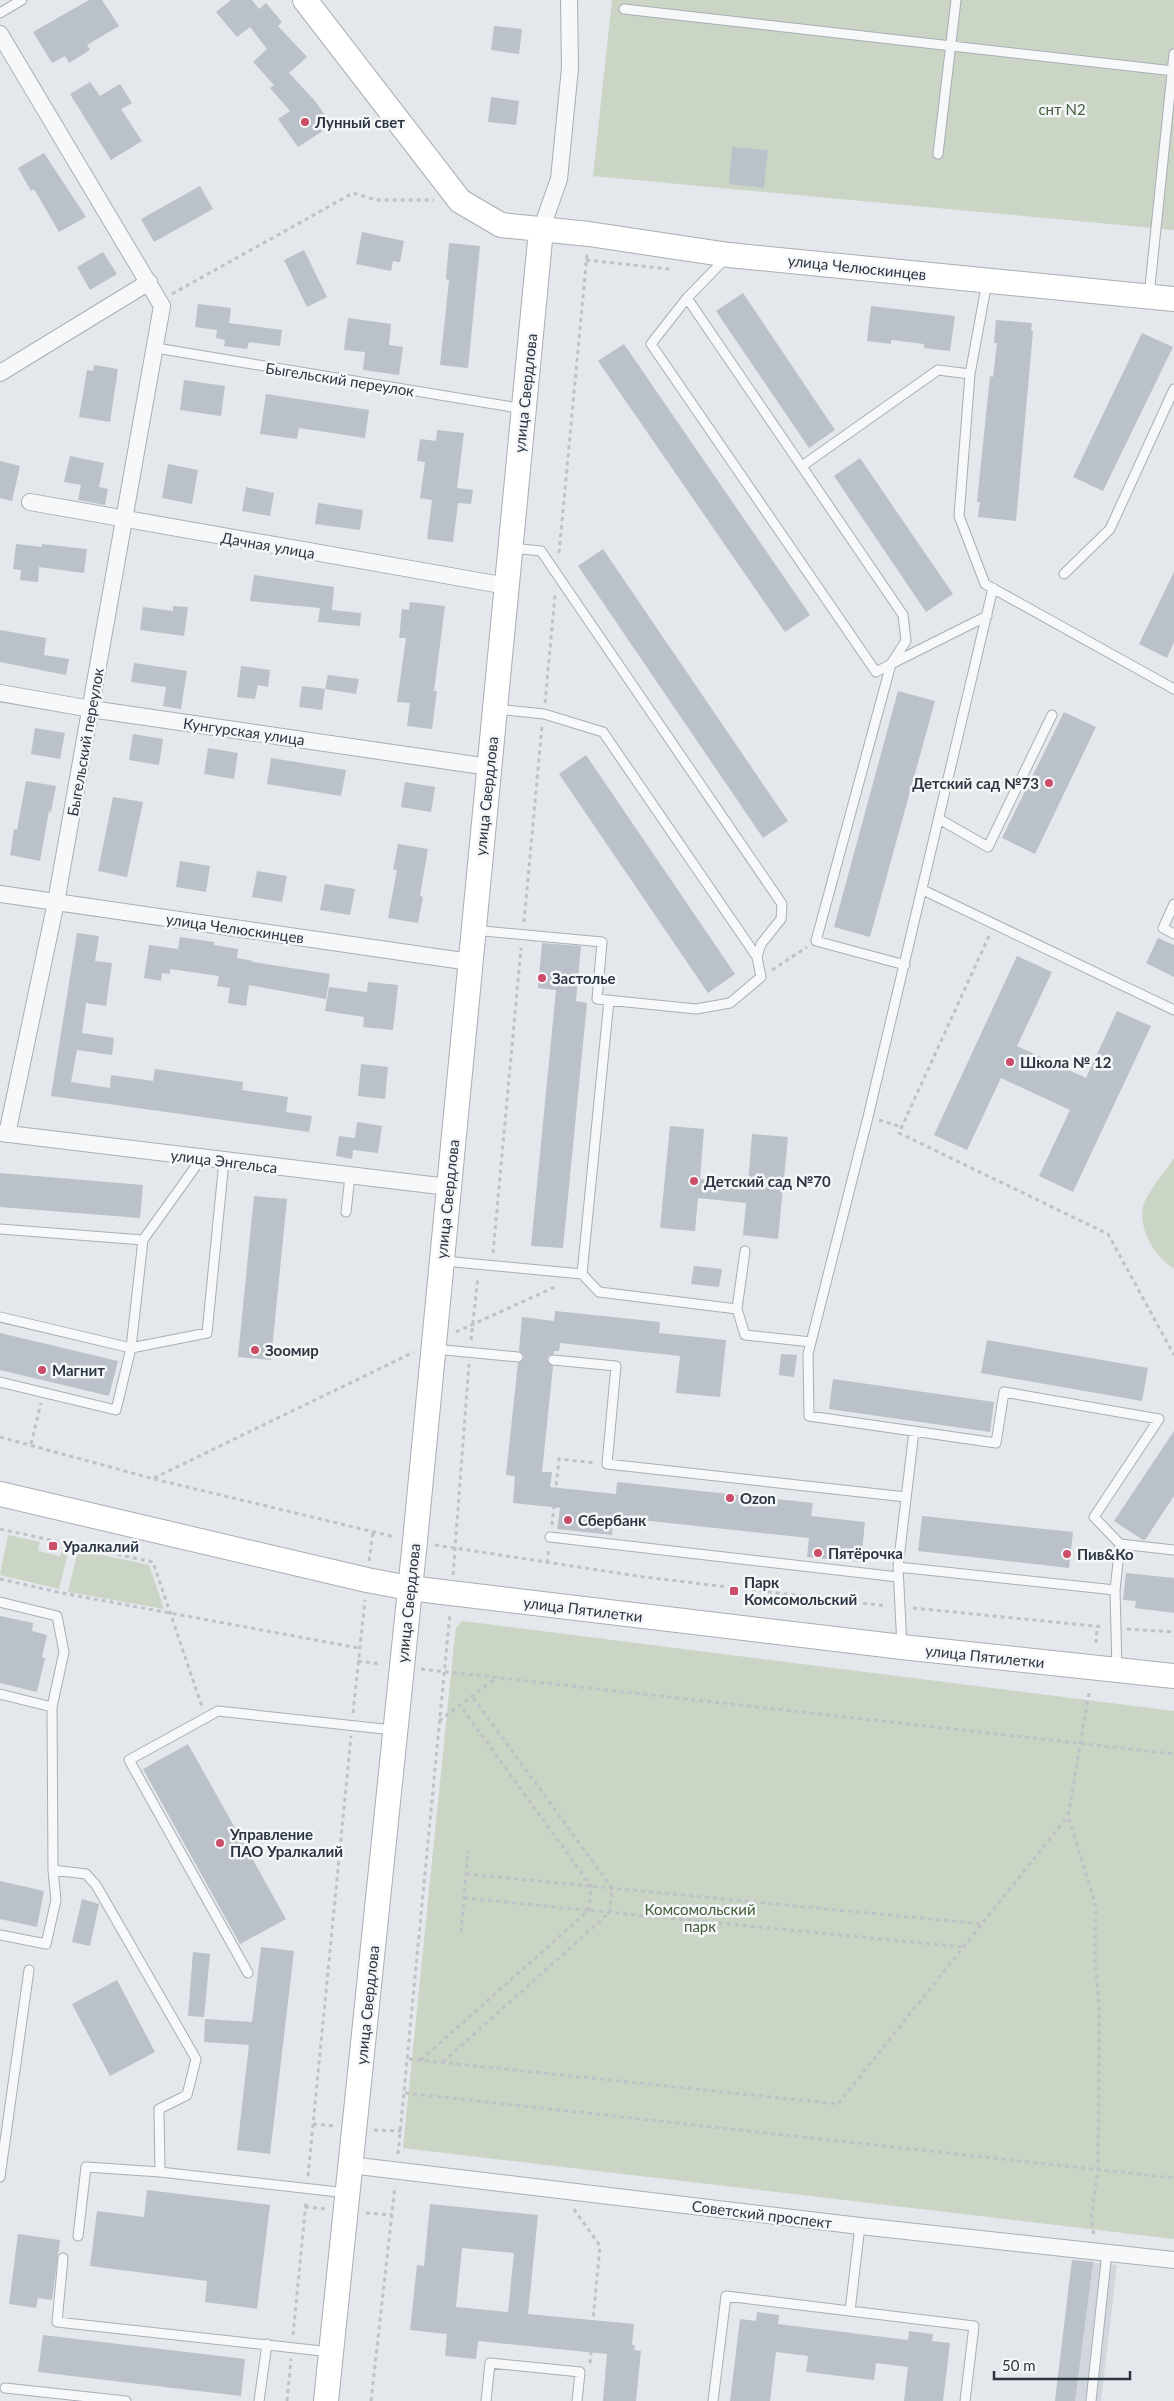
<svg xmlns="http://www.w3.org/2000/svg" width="1174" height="2401" font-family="Lato,sans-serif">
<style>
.built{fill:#d2d7dd}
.green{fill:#cad5c5}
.building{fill:#bbc1c8;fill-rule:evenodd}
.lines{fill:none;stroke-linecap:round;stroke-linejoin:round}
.lane-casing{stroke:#a9aeb5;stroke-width:11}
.street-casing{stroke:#a9aeb5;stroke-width:18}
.secondary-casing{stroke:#a9aeb5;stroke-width:26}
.path{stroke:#bec2c7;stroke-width:3;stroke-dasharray:4 4;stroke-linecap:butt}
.lane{stroke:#f7f8fa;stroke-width:9}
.street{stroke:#f7f8fa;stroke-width:16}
.secondary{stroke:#fff;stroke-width:24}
.poi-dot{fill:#cb4e69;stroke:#f4f6f8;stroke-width:2}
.labels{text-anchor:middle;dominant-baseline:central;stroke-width:5;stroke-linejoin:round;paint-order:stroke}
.park-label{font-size:15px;fill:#435f39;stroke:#f4f6f8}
.poi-label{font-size:15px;font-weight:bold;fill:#2c3643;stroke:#f4f6f8;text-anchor:start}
.street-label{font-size:15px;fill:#2c3643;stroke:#f4f6f8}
</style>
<rect width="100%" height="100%" fill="#e4e7eb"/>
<path class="built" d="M1072 2260 1117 2265 1101 2401H1055Z"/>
<path class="green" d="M612 0H1174V230L593 176Z
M1174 1158V1268C1154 1258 1135 1223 1145 1201 1152 1186 1165 1172 1174 1158Z
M8 1535 40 1542 38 1551 60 1556 63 1547 69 1549 59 1589 0 1575Z
M78 1550 149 1565 164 1609 68 1592Z
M462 1621 1174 1711V2239L403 2148 454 1644 456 1628Z"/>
<path class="building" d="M89 0H102L119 26 87 45 90 50 69 63 65 56 52 63 33 32Z
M231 0H252L259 9 266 3 282 22 278 26 307 57 289 73 315 101 332 125 298 147 278 119 290 111 270 88 274 85 253 62 267 49 250 27 237 37 216 12Z
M494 26 522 29 519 54 491 50Z
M90 82 100 96 120 84 132 103 121 109 142 141 111 160 70 94Z
M491 97 519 101 516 125 488 122Z
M732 147 768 150 764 188 729 184Z
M44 153 86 217 59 232 34 189 31 191 18 168Z
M200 186 213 209 154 242 141 219Z
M362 232 404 241 400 262 393 261 391 271 356 264Z
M449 243 480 246 468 368 440 365 449 280 446 279Z
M304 250 327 297 307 307 284 260Z
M103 252 117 274 90 290 77 267Z
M743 293 835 430 809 448 716 311Z
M198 304 231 308 229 323 282 330 280 346 249 342 247 349 224 346 225 340 216 338 217 330 195 327Z
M871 306 955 316 950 351 924 348V344L891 340V344L867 341Z
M348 318 391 324 389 345 403 347 399 375 363 370 365 352 344 350Z
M996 320 1032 323 1031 330 1033 331 1016 521 978 517 980 502H977L990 376 993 377 997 343H994Z
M1142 333 1173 347 1103 491 1073 477Z
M624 344 810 615 785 632 598 361Z
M94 365 118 369 110 422 79 417 87 370 93 371Z
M184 380 225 386 221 416 180 410Z
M266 394 369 410 365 438 299 428 297 439 260 434Z
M437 430 464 433 457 488 473 490 471 504 458 503 453 542 427 539 432 500 420 498 425 462 417 461 420 439 436 441Z
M70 456 104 463 99 487 108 489 105 505 78 500 81 485 64 482Z
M860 458 953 594 926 612 834 476Z
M0 461 20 466 12 501 0 498Z
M168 464 198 470 192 504 162 498Z
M246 487 274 493 270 516 242 511Z
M318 503 363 510 360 530 315 524Z
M16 544 42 547V544L87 549 84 573 39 567 38 582 20 580 21 570 13 569Z
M603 549 788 821 763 838 578 566Z
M1174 572V642L1167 658 1139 644Z
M254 575 334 587 332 610 361 613 360 626 318 622 320 608 250 601Z
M410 602 445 606 434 691H437L432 729 407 726 410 703 397 702 406 638H399L402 609 409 610Z
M173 606 188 607 184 636 140 630 143 607 173 611Z
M0 630 46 638 44 655 69 659 66 675 0 662Z
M134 663 187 671 181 709 163 706 166 687 131 682Z
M241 666 270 670 268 687 258 685 255 699 237 697Z
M328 675 359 679 356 694 325 689Z
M302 686 325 689 322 710 299 707Z
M898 691 935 701 870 937 834 927Z
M1064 712 1096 727 1035 854 1002 838Z
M35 728 65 733 60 759 31 754Z
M133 734 163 739 159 765 129 760Z
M208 748 238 753 234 779 204 774Z
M586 755 735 974 708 993 559 774Z
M271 758 346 770 341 796 267 784Z
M26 781 56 786 51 812 49 811 40 861 10 855 14 829 17 830Z
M405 782 435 787 431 812 401 807Z
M113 797 143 802 127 877 98 871Z
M398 844 428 849 420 896 423 897 418 923 388 918 397 870H393Z
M180 861 210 866 206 892 176 887Z
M257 871 287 876 282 902 252 897Z
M325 884 355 889 350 915 320 910Z
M77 933 99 936 95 961 112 963 106 1006 86 1003 82 1033 114 1038 112 1055 77 1050 71 1082 110 1088 111 1075 153 1081 155 1069 243 1082 242 1090 288 1097 286 1112 312 1116 309 1132 51 1096Z
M180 937 214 942V945L238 949 237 958 253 961 252 962 330 974 326 999 249 985 246 1006 228 1003 230 988 217 986 219 976 170 969V974L162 973 161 981 144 978 149 945 178 949Z
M1158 938 1174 945V977L1146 963Z
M542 943 581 946 576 1001 587 1003 563 1248 531 1246 556 990 538 988Z
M1017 956 1052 972 1017 1046 1086 1078 1117 1011 1151 1026 1073 1192 1039 1176 1070 1110 1001 1078 967 1150 934 1135Z
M368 982 398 985 393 1030 363 1027 364 1017 325 1011 329 987 367 992Z
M361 1064 388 1067 385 1099 358 1096Z
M357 1122 382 1126 378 1153 353 1150 352 1159 336 1156 339 1136 355 1138 354 1145Z
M670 1126 704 1129 700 1179 748 1184 752 1134 788 1137 778 1239 743 1235 746 1203 698 1198 695 1231 660 1228Z
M0 1173 143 1185 140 1218 0 1207Z
M254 1196 287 1199 271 1360 238 1357Z
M694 1266 722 1269 719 1287 691 1284Z
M555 1311 660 1322 659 1333 726 1340 720 1397 676 1393 680 1356 560 1343 559 1351H554V1354L548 1356 547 1360 553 1366 542 1472H552L550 1487 616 1494 617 1482 813 1503 811 1516 865 1522 861 1562 807 1557 809 1538 613 1517 612 1535 557 1529 560 1508 513 1503 515 1476 506 1475 518 1363 524 1358 523 1354 519 1351 522 1317 554 1321Z
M0 1333 118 1361 109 1396 0 1370Z
M987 1340 1148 1368 1142 1401 981 1373Z
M781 1354 797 1355 794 1377 779 1375Z
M833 1379 994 1402 990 1432 829 1409Z
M1174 1431V1496L1145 1540H1143L1114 1521Z
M922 1516 1073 1532 1069 1568 918 1551Z
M1126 1573 1174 1578V1613L1135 1608 1136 1601 1123 1600Z
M0 1616 33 1623 32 1631 47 1635 42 1657 45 1658 37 1692 0 1683Z
M188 1744 286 1919 240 1944 143 1769Z
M0 1881 44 1891 37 1927 0 1919Z
M82 1899 99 1904 90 1946 72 1942Z
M261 1947 294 1951 270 2154 237 2150 249 2045 204 2042 205 2019 252 2022Z
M193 1952 210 1954 204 2017 188 2016Z
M117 1980 155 2052 110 2076 72 2004Z
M147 2190 270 2205 257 2309 205 2302 207 2281 90 2266 97 2211 144 2217Z
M430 2204 538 2215 528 2314 634 2324 632 2345H635L634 2350 641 2351 636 2401H603L607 2354 478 2341 476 2359 445 2356 447 2334 410 2330 417 2265 424 2266ZM462 2248 514 2253 508 2312 456 2307Z
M18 2234 60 2240 52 2300 38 2298 36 2308 9 2304Z
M1072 2260 1093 2262 1075 2401H1055Z
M757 2312 779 2315 778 2324 908 2340 909 2331 933 2334 932 2341 950 2343 943 2401H904L908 2367 876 2363 874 2380 806 2372 808 2356 776 2352 770 2401H730L740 2319 756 2321Z
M43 2335 245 2359 241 2396 38 2372Z"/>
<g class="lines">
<defs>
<path id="lane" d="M624 9 1174 71
M0 13 22 0
M938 154 956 0
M727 257 687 298 651 344 876 672 891 664 816 941 905 965
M987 282 970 374 959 516 985 584 1174 689
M1149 296 1174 54
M687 298 903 615 906 641 891 664 987 616
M156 348 524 409
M802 466 938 370 970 374
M1064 574 1110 529 1174 389
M993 588 868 1117 808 1354 809 1416 996 1443 1004 1392 1159 1419 1094 1517 1120 1544 1174 1550
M495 709 544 714 603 732 757 957
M939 819 988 847 1052 715
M923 890 1174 1010
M1174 904 1163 928 1174 934
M473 930 602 942 597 999 696 1009 730 1003 761 977 757 957 761 944 781 919 782 904 541 551 511 548
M346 1212 350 1176
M0 1229 143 1240
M444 1261 582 1274 599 1292 737 1309 745 1335 811 1342
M582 1274 609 1000
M737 1309 745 1251
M0 1317 131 1348 143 1240 201 1159
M434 1349 518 1357
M553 1360 616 1366 607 1464 906 1497
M0 1382 116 1410 131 1348 207 1333 224 1161
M550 1537 898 1577
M898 1567 1115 1590
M0 1602 57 1616 64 1652 52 1707 53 1870 86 1874 96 1885 196 2059 187 2095 159 2109 160 2172
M902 1647 898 1567 914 1431
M1117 1670 1115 1590 1120 1544
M0 1694 52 1707
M0 1935 46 1944 56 1900 53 1870
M248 1973 129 1760 218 1711 393 1730
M0 2177 29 1970
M78 2236 86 2167 160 2172 347 2193
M63 2258 57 2322 331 2352
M850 2311 974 2326 965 2401
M5 2388 126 2401
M259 2401 267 2344
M486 2401 490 2363 580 2372 577 2401
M713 2401 726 2296 850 2311 860 2226
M1091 2401 1107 2252"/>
<path id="street" d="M0 34 162 306 56 902 7 1134
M541 230 559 179 570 68 569 0
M0 373 149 282
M30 502 507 586
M0 693 91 709 489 767
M0 894 470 962
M0 1133 448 1187
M350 2165 860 2226 1174 2260"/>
<path id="secondary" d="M305 0 460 201 501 225 589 234 729 255 1174 299
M0 1494 367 1580 409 1588 902 1647 1174 1676
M326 2401 415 1541 541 230"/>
</defs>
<use href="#lane" class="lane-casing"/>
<use href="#street" class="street-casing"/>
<use href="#secondary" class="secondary-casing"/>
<path class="path" d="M586 260 669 269
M172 294 353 193 376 200H434
M559 553 587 254
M545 703 555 595
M524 922 542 726
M989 936 899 1133 1108 1234 1174 1355
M772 970 807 947
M879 1120 902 1127
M493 1253 521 948
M456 1332 557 1286
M471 1340 478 1277
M0 1437 154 1479 395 1537
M31 1444 41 1403
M154 1478 414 1352
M552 1525 559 1459 596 1463
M0 1529 153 1562 202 1707
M435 1545 644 1577 887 1606
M369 1561 373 1532
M547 1563 549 1549
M453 1575 469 1364
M0 1579 62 1593 359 1648
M913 1608 1104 1627
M1127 1629 1174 1632
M1096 1643 1097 1626
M358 1661 382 1664
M421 1669 1174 1754
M1089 1693 1068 1816 1096 1906 1095 1960 1099 2004V2062L1098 2169 1091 2219 1094 2236
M353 1713 365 1600
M439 1721 496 1678
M466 1874 982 1924
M464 1898 963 1947
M461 1932 468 1851
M409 2059 838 2104 1068 1816
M421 2060 589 1910 591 1886 460 1705
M443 2062 610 1912 612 1888 472 1696
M405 2093 1174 2178
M313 2124 335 2126
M374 2130 401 2131
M398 2154 450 1613
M308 2176 351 1736
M305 2207 327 2209
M574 2209 600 2246 593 2320
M366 2213 392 2215
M293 2335 306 2202
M590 2363 591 2352
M287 2401 291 2359
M371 2401 395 2186"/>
<use href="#lane" class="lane"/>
<use href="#street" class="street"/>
<use href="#secondary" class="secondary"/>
</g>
<g class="poi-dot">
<circle cx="305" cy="122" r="5"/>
<circle cx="1049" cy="783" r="5"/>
<circle cx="542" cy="978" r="5"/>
<circle cx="1010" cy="1062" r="5"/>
<circle cx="694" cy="1181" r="5"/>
<circle cx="255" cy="1350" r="5"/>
<circle cx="42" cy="1370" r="5"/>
<circle cx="730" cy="1498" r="5"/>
<circle cx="568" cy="1520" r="5"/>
<rect x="48" y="1541" width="10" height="10" rx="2.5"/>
<circle cx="818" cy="1553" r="5"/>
<circle cx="1067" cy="1554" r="5"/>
<rect x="729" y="1586" width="10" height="10" rx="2.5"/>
<circle cx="220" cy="1843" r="5"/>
</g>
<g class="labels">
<g class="park-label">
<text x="1062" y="109">снт N2</text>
<text x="700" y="1909">Комсомольский<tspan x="700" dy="17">парк</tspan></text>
</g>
<g class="poi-label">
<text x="315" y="122">Лунный свет</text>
<text x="1039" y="783" text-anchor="end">Детский сад №73</text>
<text x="552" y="978">Застолье</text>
<text x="1020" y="1062">Школа № 12</text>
<text x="704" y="1181">Детский сад №70</text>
<text x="265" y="1350">Зоомир</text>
<text x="52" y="1370">Магнит</text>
<text x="740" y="1498">Ozon</text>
<text x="578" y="1520">Сбербанк</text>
<text x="63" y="1546">Уралкалий</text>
<text x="828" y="1553">Пятёрочка</text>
<text x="1077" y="1554">Пив&amp;Ко</text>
<text x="744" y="1582">Парк<tspan x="744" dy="17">Комсомольский</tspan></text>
<text x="230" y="1834">Управление<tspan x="230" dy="17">ПАО Уралкалий</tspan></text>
</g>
<g class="street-label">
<text transform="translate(857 267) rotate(6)">улица Челюскинцев</text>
<text transform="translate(340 379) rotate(9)">Быгельский переулок</text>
<text transform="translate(525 393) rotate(-84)">улица Свердлова</text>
<text transform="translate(268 545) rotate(10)">Дачная улица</text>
<text transform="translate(244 731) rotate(8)">Кунгурская улица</text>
<text transform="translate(85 742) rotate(-80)">Быгельский переулок</text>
<text transform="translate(486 796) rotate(-84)">улица Свердлова</text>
<text transform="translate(235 928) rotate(8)">улица Челюскинцев</text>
<text transform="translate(224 1161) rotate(7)">улица Энгельса</text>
<text transform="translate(447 1199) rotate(-84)">улица Свердлова</text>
<text transform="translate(408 1603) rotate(-84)">улица Свердлова</text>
<text transform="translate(583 1609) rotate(7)">улица Пятилетки</text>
<text transform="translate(985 1656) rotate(6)">улица Пятилетки</text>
<text transform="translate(367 2005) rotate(-84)">улица Свердлова</text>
<text transform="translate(762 2214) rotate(7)">Советский проспект</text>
</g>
</g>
<path d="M994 2371v8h136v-8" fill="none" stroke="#2c3643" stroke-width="2.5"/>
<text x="1002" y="2371" font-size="15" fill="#2c3643" stroke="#f4f6f8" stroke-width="4" paint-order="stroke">50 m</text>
</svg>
